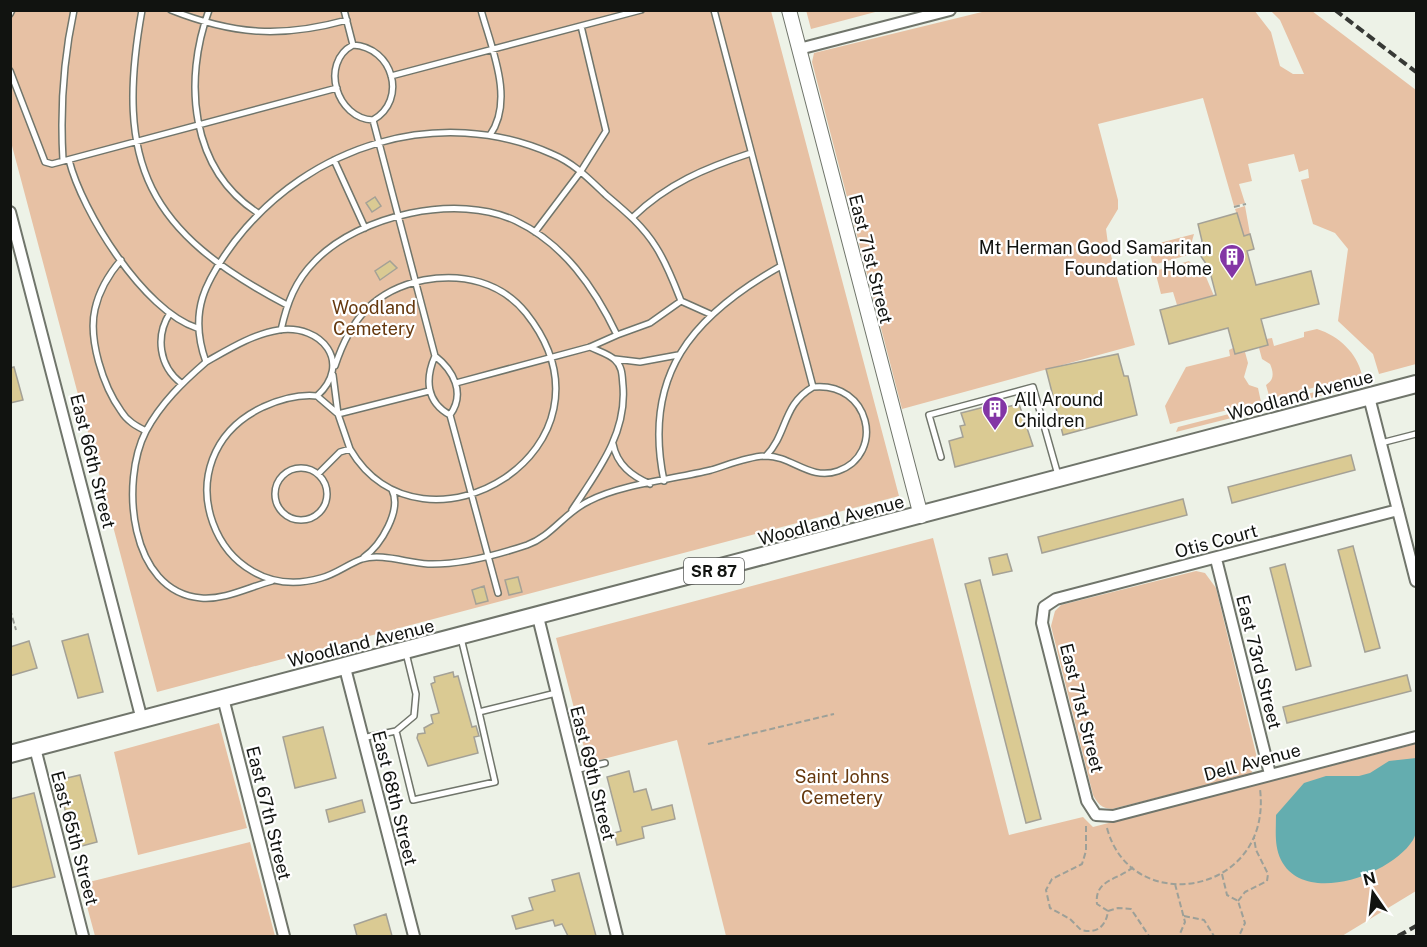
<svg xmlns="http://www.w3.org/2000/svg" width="1427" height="947" font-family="'Public Sans',sans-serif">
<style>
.green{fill:#e7c1a4}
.water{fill:#64adaf}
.building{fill:#daca93;stroke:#a4a196;stroke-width:1.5}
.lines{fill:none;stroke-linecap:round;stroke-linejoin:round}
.service-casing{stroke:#70756b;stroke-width:8}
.minor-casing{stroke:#70756b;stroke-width:14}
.tertiary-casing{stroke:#70756b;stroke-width:16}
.primary-casing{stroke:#70756b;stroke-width:20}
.path{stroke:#9da098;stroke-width:2;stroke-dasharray:6 3;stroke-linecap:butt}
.service{stroke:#fff;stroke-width:5}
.minor{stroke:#fff;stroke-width:10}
.tertiary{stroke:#fff;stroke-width:14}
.primary{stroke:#fff;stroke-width:16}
.rail{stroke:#373935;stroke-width:4;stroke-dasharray:9 4.5;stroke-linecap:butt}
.labels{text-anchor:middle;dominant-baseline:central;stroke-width:4.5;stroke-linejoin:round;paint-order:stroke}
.shield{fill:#fff;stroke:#585a58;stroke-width:1.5}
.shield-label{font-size:16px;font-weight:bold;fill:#111310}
.poi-label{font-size:18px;fill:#111310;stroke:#fff;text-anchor:end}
.street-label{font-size:18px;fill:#111310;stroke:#fff}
.park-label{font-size:18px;fill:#65380e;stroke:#fff}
</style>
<rect width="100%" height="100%" fill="#edf2e7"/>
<path class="green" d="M806 10H879V11L811 29Z
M1254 10 1271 32 1280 66 1293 74H1304L1280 20 1271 11H1312L1416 90V364L1379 374 1373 354 1338 321 1348 249 1335 233 1313 224 1301 180 1309 178 1308 169 1299 172 1294 154 1248 164 1252 181 1239 184 1245 203 1234 206 1203 98 1098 124 1118 200V209L1106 229 1108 244 1135 345 902 409 812 62 814 53 986 11Z
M10 11H771L899 496 157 692 11 142Z
M1245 206 1250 234 1244 236 1235 209Z
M1194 234 1188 255 1153 265 1148 246Z
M1189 261 1199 274 1206 277 1214 296 1177 305 1173 292 1161 294 1155 271Z
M1317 329C1339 336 1357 353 1362 375L1270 399 1266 385C1274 380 1274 373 1270 364L1262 359 1259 348 1266 339 1272 338 1274 346 1304 337V332Z
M1233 348 1235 354 1245 352 1248 363 1244 377 1249 385 1258 388 1261 402 1170 424 1165 406 1186 367 1230 356 1229 350Z
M1346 384 1347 389 1176 432 1178 427Z
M933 538 1009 835 1083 817 1093 827 1416 744V891L1342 936H726L677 740 588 763 556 638Z
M1196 571 1205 573 1216 588 1257 758 1251 774 1112 809C1101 808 1098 804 1093 795L1051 626 1055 611 1061 605Z
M219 723 247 828 138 855 114 752Z
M250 842 275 936H95L81 884Z"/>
<path class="water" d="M1416 758C1417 776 1422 826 1413 840 1392 874 1305 907 1281 860 1274 846 1276 830 1276 815L1304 783 1326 776H1359L1370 773 1389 761Z"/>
<path class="building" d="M375 197 381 206 372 212 366 203Z
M1237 213 1244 236 1250 234 1254 249 1247 251 1256 285 1311 271 1319 304 1261 319 1268 345 1235 354 1228 328 1169 344 1160 310 1216 295 1209 268 1200 255 1202 241 1198 224Z
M390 261 397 268 380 280 375 271Z
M1118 354 1124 376H1128L1137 415 1063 435 1046 369Z
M14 367 23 400 10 403V368Z
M1000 403 1002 408 1019 404 1033 446 955 467 949 441 963 437 960 426 965 425 961 413Z
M1351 455 1355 470 1232 503 1228 487Z
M1183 499 1187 515 1042 553 1038 537Z
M1353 546 1380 648 1365 652 1338 550Z
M1007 554 1012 571 993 575 989 558Z
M1285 564 1311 666 1296 670 1270 568Z
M518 577 522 592 509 595 505 580Z
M980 580 1041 819 1026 823 965 584Z
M484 586 488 601 476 604 472 590Z
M88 634 103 692 78 698 62 641Z
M29 641 37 668 10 676V647Z
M453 672 454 677 458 676 472 727 476 726 479 736 474 737 478 753 428 766 417 738 418 734 425 733 424 728 433 723 431 715 439 713 431 684 435 682 434 677Z
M1407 675 1411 691 1287 723 1283 707Z
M323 727 336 778 295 788 283 737Z
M629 771 634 792 646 789 652 810 672 805 675 819 642 827 644 838 617 845 614 833 621 831 607 777Z
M80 775 97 842 74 848 58 780Z
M34 793 55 877 10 888V799Z
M362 800 365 812 329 822 326 810Z
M579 873 596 936H568L562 924 555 926 553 920 516 929 512 916 533 910 529 898 555 891 552 880Z
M386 914 392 936H357L354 925Z"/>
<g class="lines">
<defs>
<path id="service" d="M142 10C114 165 148 232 287 305
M171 10C234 35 282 38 347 20
M209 10C183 81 190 169 258 213
M344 10 353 45
M481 10C491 47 515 100 490 135
M10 14 12 10
M353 45C393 47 408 100 373 120 337 119 319 63 353 45Z
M10 71 45 162 52 164 337 88
M391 76 641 10
M373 120 435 356C425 379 426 402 450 415L498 593
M63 160C60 108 63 61 74 10
M69 160C82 212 144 311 197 328
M334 160 365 228
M633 217C667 184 705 168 751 153
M535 232 581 171 606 131 581 26
M121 260C109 274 99 291 95 309 88 339 103 386 121 411 127 421 136 426 146 431
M681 301 710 314
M170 313C155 336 159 366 181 383
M281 330C287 303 295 281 315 261 359 215 458 193 516 221 564 244 594 287 617 335L590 347 456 383
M435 356C453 370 466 393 450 415
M615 359 640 362 678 355
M206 362C183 382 161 403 146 431 120 481 129 592 201 598 225 600 249 587 272 581
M335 366C350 320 374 290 424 280 463 273 501 282 526 313 633 448 422 572 350 449
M429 391 338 414 317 396C298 394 281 399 263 407 157 457 216 609 321 578 336 574 348 564 362 559 382 553 407 563 428 564 459 565 497 555 527 545 552 536 565 512 589 501 621 484 675 479 711 470 728 465 749 456 766 456 792 456 810 481 838 471 886 454 870 381 813 387L714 10
M317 396C353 363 322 324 279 330 253 334 229 349 206 362 188 312 205 281 235 241 309 145 439 104 552 154 574 163 589 179 606 195 625 211 643 226 656 247 667 264 674 283 681 301L650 323 617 335
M1381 443 1416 434
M613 444C617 465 632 476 650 484
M766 456C788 433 782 405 813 387
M941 457 929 415 1033 387 1058 475
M275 494a26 26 0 1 1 52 0a26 26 0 1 1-52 0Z
M318 474 340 452 350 449 338 414 333 375
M664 481C642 375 692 316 781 266
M572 510C597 472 627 434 623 386 622 377 623 367 615 360 609 354 598 351 590 347
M364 557C381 545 402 510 392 490
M461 638 479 712
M396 731 414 716 416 694 406 653
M362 738 396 731 413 800 495 782 479 712 556 693
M575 770 605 763"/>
<path id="minor" d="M799 49 950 10
M10 212 142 720
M1369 397 1416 581
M1398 510 1056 599 1044 607 1042 623 1087 801 1096 815 1113 816 1416 737
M1216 559 1270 774
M538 617 617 936
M345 668 414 936
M223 698 284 936
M35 748 83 936"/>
<path id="tertiary" d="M789 10 921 516"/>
<path id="primary" d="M10 754 1416 384"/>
</defs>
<use href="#service" class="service-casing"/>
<use href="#minor" class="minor-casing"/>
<use href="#tertiary" class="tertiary-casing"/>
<use href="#primary" class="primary-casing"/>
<path class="path" d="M1234 207 1246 204
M10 609 16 630
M708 744 834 714
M1086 826V851L1082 864 1052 879 1046 890 1050 908 1070 919 1081 930C1096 934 1106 927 1108 911L1097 904C1094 879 1119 880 1133 867
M1107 828C1131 919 1273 895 1260 789
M1222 874 1227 895 1238 901 1245 923 1239 936
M1175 884 1185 922 1179 936
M1238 901 1245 892 1267 881 1268 874 1256 850 1254 838
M1108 911 1118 908 1131 909 1149 936
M1184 916 1204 920 1214 936"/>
<use href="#service" class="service"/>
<use href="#minor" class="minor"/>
<use href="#tertiary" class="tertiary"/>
<use href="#primary" class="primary"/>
<path class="rail" d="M1335 10 1416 72
M1398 936 1416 926"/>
</g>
<defs>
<symbol id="building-pin" viewBox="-11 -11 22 30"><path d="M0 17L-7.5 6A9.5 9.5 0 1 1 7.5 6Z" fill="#8335a5" stroke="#fff"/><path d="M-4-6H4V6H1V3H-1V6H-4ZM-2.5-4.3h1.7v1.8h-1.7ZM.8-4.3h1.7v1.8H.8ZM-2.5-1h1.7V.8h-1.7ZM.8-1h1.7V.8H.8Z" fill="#fff"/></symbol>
</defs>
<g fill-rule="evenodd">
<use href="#building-pin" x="1217" y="242" width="30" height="40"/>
<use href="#building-pin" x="980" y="394" width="30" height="40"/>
</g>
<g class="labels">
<rect class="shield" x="684" y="558" width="60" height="26" rx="4.5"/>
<g class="shield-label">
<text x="714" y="571">SR 87</text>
</g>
<g class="poi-label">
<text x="1212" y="247">Mt Herman Good Samaritan<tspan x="1212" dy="21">Foundation Home</tspan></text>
<text x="1014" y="399" text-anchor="start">All Around<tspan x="1014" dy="21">Children</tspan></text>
</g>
<g class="street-label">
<text transform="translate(871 259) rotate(76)">East 71st Street</text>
<text transform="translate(1300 395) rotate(-15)">Woodland Avenue</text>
<text transform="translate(93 461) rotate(76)">East 66th Street</text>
<text transform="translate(831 520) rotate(-15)">Woodland Avenue</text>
<text transform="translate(1216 541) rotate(-15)">Otis Court</text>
<text transform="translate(361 643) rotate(-14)">Woodland Avenue</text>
<text transform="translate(1259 662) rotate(76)">East 73rd Street</text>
<text transform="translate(1082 708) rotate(76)">East 71st Street</text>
<text transform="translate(1252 762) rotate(-15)">Dell Avenue</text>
<text transform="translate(593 773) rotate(76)">East 69th Street</text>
<text transform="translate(395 798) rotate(76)">East 68th Street</text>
<text transform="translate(269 813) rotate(76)">East 67th Street</text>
<text transform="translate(75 838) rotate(75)">East 65th Street</text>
</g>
<g class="park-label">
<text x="374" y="307">Woodland<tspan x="374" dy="21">Cemetery</tspan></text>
<text x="842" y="776">Saint Johns<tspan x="842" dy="21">Cemetery</tspan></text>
</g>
</g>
<rect width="1427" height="947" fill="none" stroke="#111310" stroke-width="24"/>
<g transform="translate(1373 893) rotate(346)" stroke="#ffffff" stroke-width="4.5" paint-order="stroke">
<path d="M0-4.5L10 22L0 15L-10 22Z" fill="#111310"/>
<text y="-9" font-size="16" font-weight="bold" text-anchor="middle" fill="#111310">N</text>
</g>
</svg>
